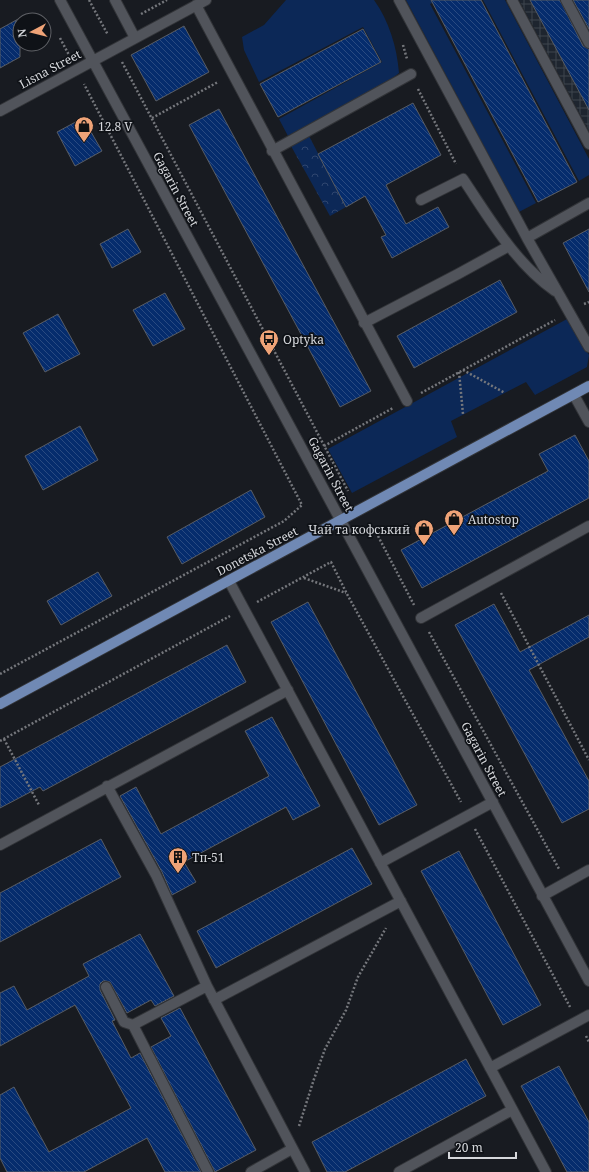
<svg xmlns="http://www.w3.org/2000/svg" width="589" height="1172" font-family="'Noto Serif',serif">
<style>
.industrial{fill:url(#industrial-grid)}
.grass{fill:#0c2857}
.park{fill:url(#park-crowns)}
.building{fill:url(#building-back-hatch);stroke:#585c63}
.lines{fill:none;stroke-linecap:round;stroke-linejoin:round}
.minor-casing{stroke:#323438;stroke-width:12}
.major-casing{stroke:#323438;stroke-width:12}
.path{stroke:#75777c;stroke-width:2.5;stroke-dasharray:2 2;stroke-linecap:butt}
.minor{stroke:#51545b;stroke-width:10}
.major{stroke:#7089b4;stroke-width:10}
.labels{text-anchor:middle;dominant-baseline:central;stroke-width:3.5;stroke-linejoin:round;paint-order:stroke}
.street-label{font-size:12px;fill:#d6d8dc;stroke:#0f1217}
.poi-label{font-size:12px;fill:#d6d8dc;stroke:#0f1217;text-anchor:start}
</style>
<defs>
<pattern id="industrial-grid" width="8" height="8" patternUnits="userSpaceOnUse"><rect width="8" height="8" fill="#1e252f"/><path d="M0 4h8M4 0v8" fill="none" stroke="#3e444d"/></pattern>
<pattern id="park-crowns" width="20" height="18" patternUnits="userSpaceOnUse"><rect width="20" height="18" fill="#0c2857"/><path d="M2 6a3 3 0 1 1 6 0M12 15a3 3 0 1 1 6 0" fill="none" stroke="#2f466f"/></pattern>
<pattern id="building-back-hatch" width="6" height="6" patternUnits="userSpaceOnUse"><rect width="6" height="6" fill="#052c6d"/><path d="M-1 5l2 2M0 0l6 6M5-1l2 2" fill="none" stroke="#294a81"/></pattern>
</defs>
<rect width="100%" height="100%" fill="#181b21"/>
<path class="industrial" d="M519 0H589V131Z"/>
<path class="grass" d="M286 0H374C389 21 397 47 399 73L390 80 288 136 279 119 382 62 363 27 259 82 244 50 242 37 264 25Z
M406 0H438L430 4 536 203 519 212Z
M483 0H505L589 159V175L579 181Z
M567 319 589 355 587 367 535 395 526 382 451 421 457 437 352 493 328 449Z"/>
<path class="park" d="M309 136 346 207 330 216 291 146Z"/>
<path class="building" d="M431 0H481L577 182 538 202Z
M530 0H560L583 46 589 49V110Z
M573 0H589V29Z
M20 18V57L0 68V29Z
M184 26 209 72 156 101 131 55Z
M363 29 381 62 278 117 260 84Z
M413 103 441 155 386 185 406 224 438 207 449 227 392 258 381 237 386 235 365 196 346 207 318 154Z
M219 109 371 391 340 407 189 125Z
M83 118 102 151 75 166 57 132Z
M128 229 141 252 112 268 100 244Z
M589 229V292L563 243Z
M500 280 517 312 414 368 397 336Z
M165 293 185 329 153 346 133 310Z
M58 314 80 354 45 372 23 333Z
M80 426 98 460 43 490 25 456Z
M575 435 589 461V498L422 588 401 550 548 471 539 454Z
M251 490 265 517 182 564 167 537Z
M98 572 112 596 61 625 47 601Z
M308 602 417 805 379 825 271 622Z
M494 604 520 652 589 615V637L529 670 589 781V809L562 823 455 625Z
M227 645 246 682 43 791 40 787 0 808V767Z
M272 717 320 806 293 820 286 807 184 862 196 882 172 895 162 872 120 796 136 787 161 834 269 776 245 731Z
M101 839 121 877 0 942V893Z
M352 848 372 884 216 968 197 931Z
M459 851 541 1005 503 1025 421 871Z
M140 934 174 996 155 1006 151 1000 127 1013 110 982 106 981H103L100 984V990L115 1020 112 1021 131 1058 140 1053 201 1172H165L147 1138 84 1172H7L0 1158V1095L14 1087 49 1152 131 1108 75 1005 0 1046V993L14 986 27 1010 89 976 83 964Z
M180 1008 256 1150 215 1172 151 1047 171 1036 161 1018Z
M466 1059 486 1096 345 1172H327L312 1142Z
M559 1066 589 1122V1172H567L521 1086Z"/>
<g class="lines">
<defs>
<path id="minor" d="M60 0 589 981
M115 0 135 38
M399 0 527 238 589 347
M512 0 589 144
M566 0 589 43
M196 5 407 401
M0 111 206 0
M272 151 411 74
M421 200 463 179C490 219 515 263 555 291
M527 238 589 203
M364 323 458 274 509 246
M574 395 589 422
M229 581 546 1172
M421 618 589 526
M107 786 156 875 207 986 305 1172
M0 845 288 690
M380 863 493 802
M542 896 589 870
M207 986 133 1025 208 1172
M106 987 124 1022 133 1025
M214 1000 401 901
M490 1068 589 1015
M251 1172 292 1149
M399 1172 512 1110"/>
<path id="major" d="M0 704 589 386"/>
</defs>
<use href="#minor" class="minor-casing"/>
<use href="#major" class="major-casing"/>
<path class="path" d="M89 0 108 35
M141 14 167 0
M60 38 69 55
M403 45 407 59
M122 62 348 491
M418 89 456 164
M152 118 218 82
M584 304 589 302
M463 370 505 393
M459 372 463 414
M421 393 555 320
M324 446 393 408
M378 536 414 605
M304 578 346 593
M501 593 589 760
M257 602 331 562 347 594 461 802
M429 632 559 869
M0 674 284 521 302 505 84 84
M4 739 39 805
M0 741 230 616
M475 829 570 1007
M586 1036 589 1042
M299 1126 314 1079 325 1049 346 1010 358 977 386 928"/>
<use href="#minor" class="minor"/>
<use href="#major" class="major"/>
</g>
<defs>
<symbol id="shop-pin" viewBox="-11 -11 22 30"><path d="M0 17L-7.5 6A9.5 9.5 0 1 1 7.5 6Z" fill="#efa377" stroke="#0f1217"/><path d="M-5-2.5h2.3a2.7 3.5 0 0 1 5.4 0H5L5.5 6h-11ZM-1.5-2.5h3a1.5 2.3 0 0 0-3 0Z" fill="#111"/></symbol>
<symbol id="bus-pin" viewBox="-11 -11 22 30"><path d="M0 17L-7.5 6A9.5 9.5 0 1 1 7.5 6Z" fill="#efa377" stroke="#0f1217"/><path d="M-5-6H5V4H4V6H2V4H-2V6H-4V4H-5ZM-3.5-4V0h7V-4ZM-3.5 1.2v1.5H-2V1.2ZM2 1.2v1.5H3.5V1.2Z" fill="#111"/></symbol>
<symbol id="building-pin" viewBox="-11 -11 22 30"><path d="M0 17L-7.5 6A9.5 9.5 0 1 1 7.5 6Z" fill="#efa377" stroke="#0f1217"/><path d="M-4-6H4V6H1V3H-1V6H-4ZM-2.5-4.3h1.7v1.8h-1.7ZM.8-4.3h1.7v1.8H.8ZM-2.5-1h1.7V.8h-1.7ZM.8-1h1.7V.8H.8Z" fill="#111"/></symbol>
</defs>
<g fill-rule="evenodd">
<use href="#shop-pin" x="73" y="115" width="22" height="30"/>
<use href="#bus-pin" x="258" y="328" width="22" height="30"/>
<use href="#shop-pin" x="443" y="508" width="22" height="30"/>
<use href="#shop-pin" x="413" y="518" width="22" height="30"/>
<use href="#building-pin" x="167" y="846" width="22" height="30"/>
</g>
<g class="labels">
<g class="street-label">
<text transform="translate(50 69) rotate(-28)">Lisna Street</text>
<text transform="translate(176 189) rotate(62)">Gagarin Street</text>
<text transform="translate(331 474) rotate(62)">Gagarin Street</text>
<text transform="translate(257 551) rotate(-28)">Donetska Street</text>
<text transform="translate(484 759) rotate(62)">Gagarin Street</text>
</g>
<g class="poi-label">
<text x="98" y="126">12.8 V</text>
<text x="283" y="339">Optyka</text>
<text x="468" y="519">Autostop</text>
<text x="410" y="529" text-anchor="end">Чай та кофський</text>
<text x="192" y="857">Тп-51</text>
</g>
</g>
<g transform="translate(32 32) rotate(263)"><circle r="19" fill="#0f1217" stroke="#5f6166"/>
<path d="M0-3L7 15L0 10L-7 15Z" fill="#efa377"/>
<text y="-6" font-size="11" font-weight="bold" text-anchor="middle" fill="#d6d8dc">N</text>
</g>
<path d="M449 1152v6h67v-6" fill="none" stroke="#d6d8dc" stroke-width="2"/>
<text x="455" y="1152" font-size="12" fill="#d6d8dc" stroke="#0f1217" stroke-width="3" paint-order="stroke">20 m</text>
</svg>
